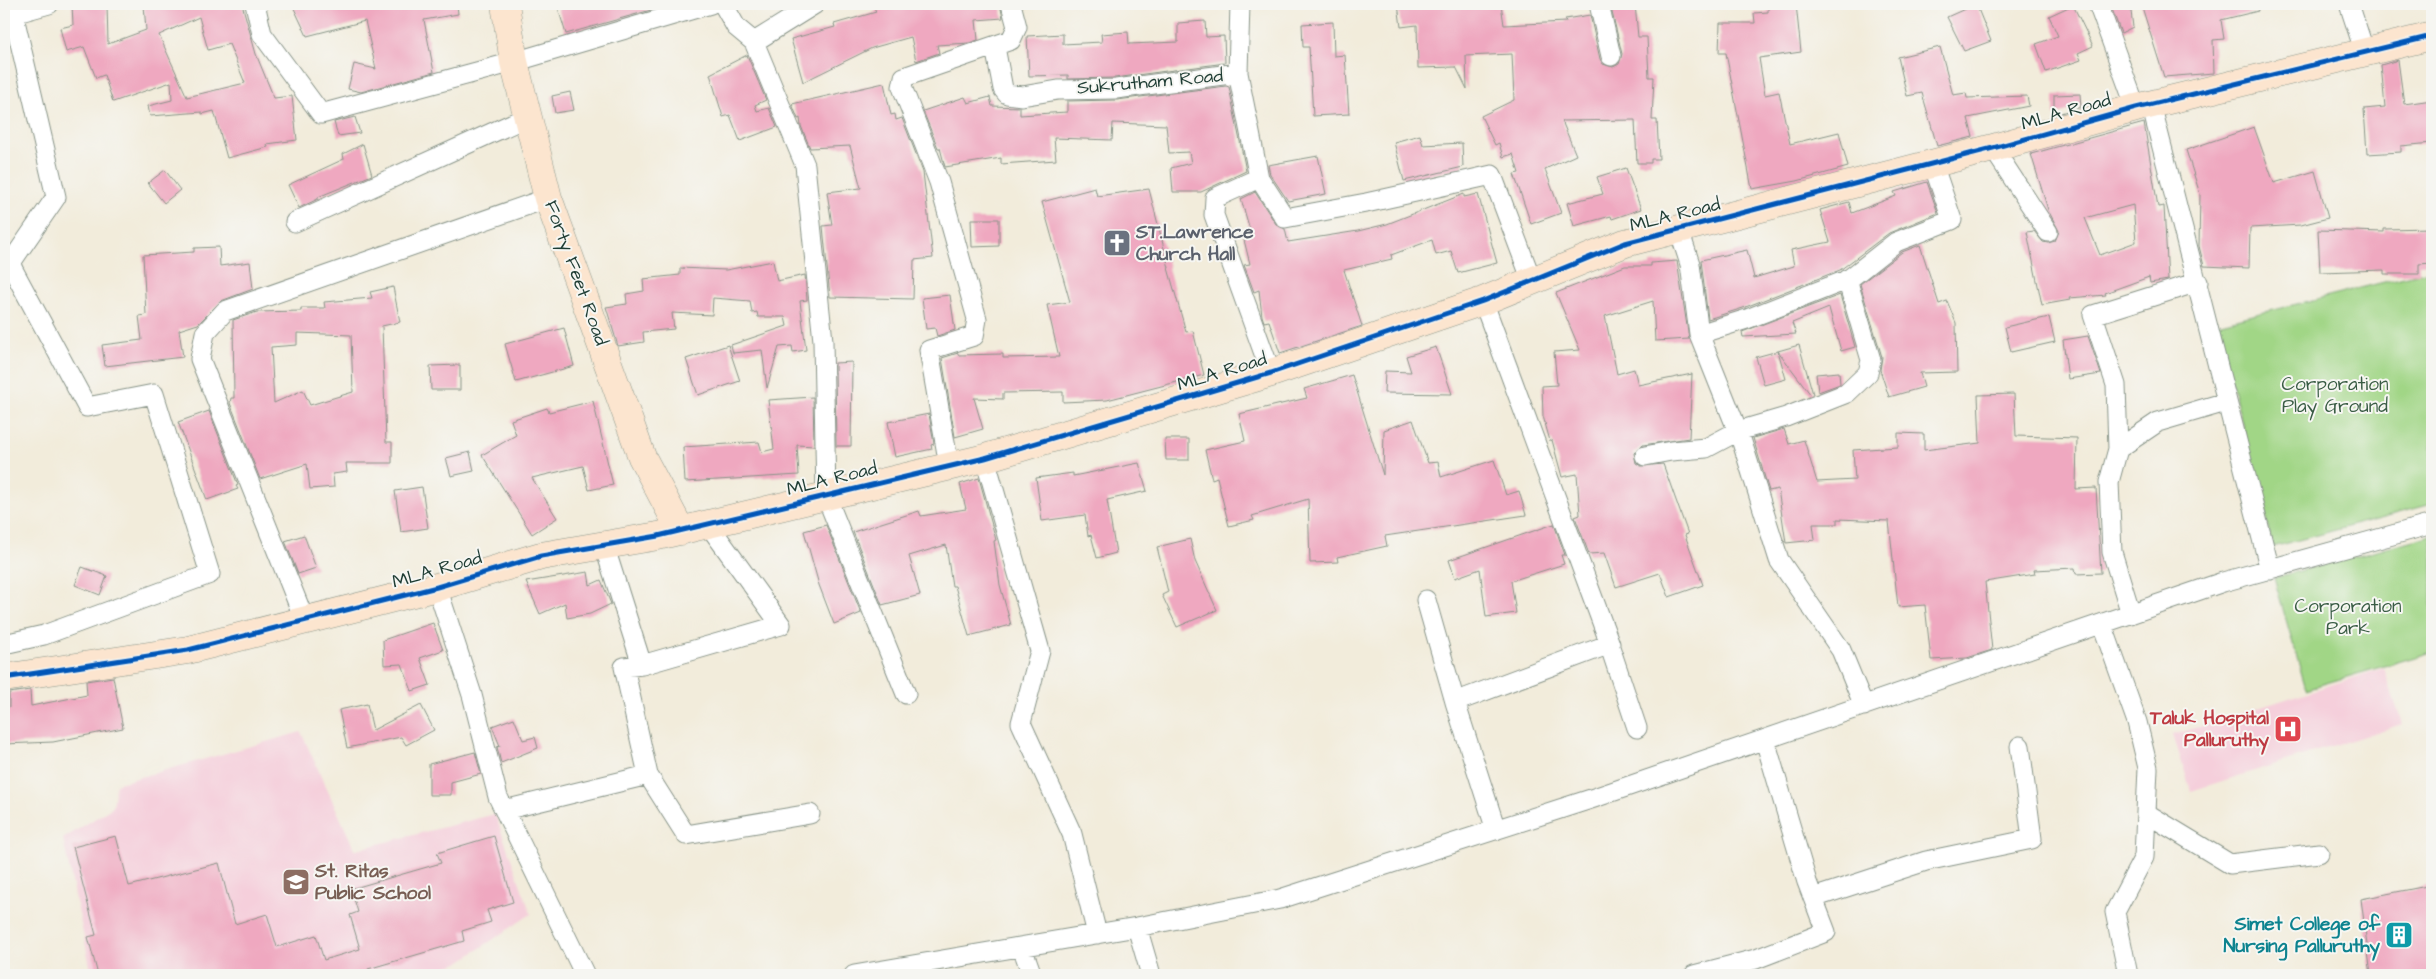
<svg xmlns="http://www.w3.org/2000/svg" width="2436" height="979" font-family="'Architects Daughter',sans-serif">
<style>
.built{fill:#f5cfdb}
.green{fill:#a1d686;stroke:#608a5d}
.building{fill:#efa8c0;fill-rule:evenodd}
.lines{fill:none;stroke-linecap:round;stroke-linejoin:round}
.street-casing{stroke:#889488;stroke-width:21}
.secondary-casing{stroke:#889488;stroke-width:29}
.street{stroke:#fff;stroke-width:19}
.secondary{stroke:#fce5cf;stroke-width:28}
.cycleway-casing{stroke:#f6f6f2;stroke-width:8}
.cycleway{stroke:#0057b8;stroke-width:5}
.labels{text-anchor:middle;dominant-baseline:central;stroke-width:4;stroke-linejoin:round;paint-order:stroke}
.street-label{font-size:19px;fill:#1f3d34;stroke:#f6f6f2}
.worship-label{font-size:19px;font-weight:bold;fill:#5b616d;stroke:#f6f6f2;text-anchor:start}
.park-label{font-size:19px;fill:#395c44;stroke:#f6f6f2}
.health-label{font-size:19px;font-weight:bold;fill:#be3a42;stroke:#f6f6f2;text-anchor:end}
.education-label{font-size:19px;font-weight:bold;fill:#785e54;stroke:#f6f6f2;text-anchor:start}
.culture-label{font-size:19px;font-weight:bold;fill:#0d838f;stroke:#f6f6f2;text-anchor:end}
</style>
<rect width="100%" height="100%" fill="#f6f6f2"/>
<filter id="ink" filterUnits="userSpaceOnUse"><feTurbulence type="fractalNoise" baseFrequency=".02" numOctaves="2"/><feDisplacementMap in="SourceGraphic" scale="10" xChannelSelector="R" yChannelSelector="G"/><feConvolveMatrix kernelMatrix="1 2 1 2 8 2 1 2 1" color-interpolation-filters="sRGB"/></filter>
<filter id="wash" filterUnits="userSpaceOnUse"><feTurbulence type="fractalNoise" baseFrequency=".0096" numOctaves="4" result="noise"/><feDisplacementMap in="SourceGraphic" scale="20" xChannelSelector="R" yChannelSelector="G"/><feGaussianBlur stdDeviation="1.12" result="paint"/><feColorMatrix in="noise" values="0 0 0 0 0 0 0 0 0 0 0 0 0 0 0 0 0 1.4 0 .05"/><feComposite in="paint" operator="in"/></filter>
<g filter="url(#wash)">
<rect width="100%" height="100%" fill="#f2ecdb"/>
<path class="built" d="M2384 668 2402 724 2191 791 2173 735Z
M301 732 355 850 495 814 531 914 458 963 419 975H92L63 839 113 807 116 784Z"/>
<path class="green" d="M2432 270V504L2273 547 2217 324Z
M2432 535V652L2306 689 2274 578Z"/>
<g id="blocks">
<path class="building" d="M72 4H107L108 44 146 30 144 5 242 4 256 54 274 98 292 96 297 140 267 144 268 147 227 158 214 111 202 114V112L150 116 148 106 172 100 171 82 113 102 104 75 96 78 84 47 66 52 60 28 73 25ZM199 17 208 50 229 44 245 83 187 97 159 35Z
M292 4H457L458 14 424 20 434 72 361 92 348 89 354 64 376 69 365 21 307 36Z
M571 4H651V10L566 34 558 8Z
M873 4H1000L1003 18 976 20 978 40 969 43 937 45 939 53 916 61 911 37 872 48 803 82 791 39 835 27 834 24 876 12Z
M1398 4H1501L1504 25 1566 22 1565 19 1590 15 1600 59 1603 64 1613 67 1619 64 1622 54 1610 4H1635L1638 37H1647L1649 77H1654L1652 120H1657L1659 159H1651V163H1637L1635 120 1562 121 1576 155 1545 169 1561 213 1531 224 1514 174 1519 173 1513 154 1503 157 1499 143 1495 145 1481 116 1514 100 1512 54 1466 56 1467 89 1456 67 1418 68 1417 25 1401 27Z
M1796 4 1801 52 1759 58 1765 95 1779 92 1790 144 1839 132 1848 167 1797 181 1752 189 1726 53H1719L1720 23H1755L1754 13 1768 12V5Z
M1976 4 1991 41 1964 51 1947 17Z
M2110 4H2130L2133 27 2121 33Z
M2141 4H2257L2258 11 2221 20 2224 39 2213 40 2214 73 2164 77Z
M2073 5 2093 46 2078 53 2081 60 2046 72 2036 44 2058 36 2049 16Z
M1205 21 1206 37 1224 36 1225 63 1115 78 1068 79V75L1029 76 1027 36 1063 34V44L1102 42 1101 34 1128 32 1129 44 1178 42V23Z
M1333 22 1334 56 1345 55 1349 114 1313 116 1309 47H1303L1302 24Z
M1940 47 1953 95 1966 93 1967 98 2027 96 2029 106 1968 118 1973 137 1937 146 1922 93 1907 96 1898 57Z
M747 55 766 100 755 105 757 111 769 108 777 127 740 141 730 115 723 117 710 74Z
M2398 60 2404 104 2432 100V143L2401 146V152L2367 154 2364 109 2385 107 2381 65Z
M884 83 891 115 895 114 896 120 902 118 923 172 933 258 914 260 913 299 830 297 823 226 832 225 827 192 861 188 850 146 810 148 801 126 800 118 798 119 792 104Z
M1226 86 1229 87 1246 171 1201 192H1173L1171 168 1191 163 1189 152 1169 153 1166 125 1113 123 1112 140 1054 138 1056 160 1001 164V158L945 167 940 148H938L923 111 965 97 968 103 990 97 992 106 1020 107V115L1067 112V101L1117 100Z
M570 92 574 110 555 113 552 96Z
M2080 94 2081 107 2054 115V95Z
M355 117 360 133 338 136 334 122Z
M2144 123 2158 207 2164 206 2168 280 2150 283 2149 277 2105 293 2106 295 2069 298 2070 300 2042 305 2027 232 2034 231 2043 242 2048 243 2055 241 2059 231 2048 210 2031 154ZM2133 205 2136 242 2100 255 2085 218Z
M2254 127 2274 183 2315 171 2328 218 2301 225 2250 228 2249 268 2204 266 2199 246 2200 194 2186 150Z
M1420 135 1423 145 1462 143 1463 167 1404 181 1394 142Z
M363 144 372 175 318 197V199L299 208 288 185 344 159 343 154Z
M1318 156 1326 194 1288 201 1270 174 1268 165Z
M1626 168 1641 209 1612 219 1611 216 1574 226 1567 203 1603 194 1597 177Z
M165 170 180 190 164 203 148 183Z
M1927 182 1938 213 1889 233 1840 270 1743 308 1708 319 1701 260 1747 250 1754 278 1794 266 1791 250 1830 242 1820 210 1849 202 1852 213 1896 196 1894 192Z
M1095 188 1097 196 1149 189 1169 268H1168L1186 332 1193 331 1204 375 1107 400 1063 402V392L1003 393V399L974 398 983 429 955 437 942 358 958 353V355L1003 354V358L1059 357 1047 305 1070 302 1042 202Z
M1255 192 1276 224 1285 229 1288 242 1358 231 1387 224 1464 194V197L1478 194 1497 263 1458 273 1451 251 1436 255 1432 240 1391 255 1392 259 1344 270 1362 326 1280 353 1269 321 1264 322 1262 316 1259 290 1254 292 1244 265 1250 264 1242 232 1250 230 1241 199Z
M971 219H999V246L972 247Z
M2432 228V263L2419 264V274H2384V270L2320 272 2318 230 2384 232V229Z
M1920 245 1939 304 1947 301 1956 323 1957 372 1920 373 1924 387 1889 397 1880 370 1882 357 1860 284 1902 252Z
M219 247 220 266 250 262 253 289 221 301 198 324 179 330 183 357 105 366 102 345 142 340 139 316 146 315 143 255 194 252V248Z
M773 261 777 281 805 275 807 300 800 301 806 350 793 352 792 346 779 347 767 388 762 350 733 353 731 345 787 326 785 317H758L757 312 752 313 750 301 713 298 712 315 672 313 674 329 643 332 644 342 618 346 606 307 627 304 626 294 644 291 643 279 680 275V268L726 270Z
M1677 261 1689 339 1655 341 1653 301 1605 316 1617 374 1634 369 1638 385 1692 374 1689 438 1643 445 1634 453 1636 463 1641 466 1663 464 1688 534 1685 535 1703 585 1669 597 1660 573 1616 587 1604 553 1589 554 1575 517 1580 515 1577 474 1562 477 1552 440 1550 441 1543 416 1542 386 1557 385 1554 352 1580 350 1556 293 1625 266H1651V263Z
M393 287 400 322 382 326 386 442H392V463H346L347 472 333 474 334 487 310 489 307 464 260 479 230 403 231 398H234L233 320 257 312 301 311V308H325L324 302 372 298 370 292ZM297 333 351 335 353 392 310 405 303 390 274 403 271 347 297 345Z
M950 295 955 330 937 336 935 328 926 329 922 298Z
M1840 295 1855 347 1841 351 1829 308 1792 323 1796 334 1743 337 1742 332Z
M2049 317 2055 342 2011 352 2005 327Z
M564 328 574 366 516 382 505 344Z
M2088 336 2101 374 2068 379 2063 340Z
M728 345 740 381 698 395 686 359Z
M1799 345 1813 394 1811 395 1778 351Z
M1436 347 1452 394 1384 393 1385 371 1411 372 1406 356Z
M1778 351 1786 379 1764 385 1756 357Z
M852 362 851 446H836L835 363Z
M460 365V390H431L430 366Z
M1839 372 1840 384 1818 392 1816 374Z
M1352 375 1383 475 1384 430 1413 420 1428 463 1438 462 1441 477 1494 460 1506 495 1519 491 1526 515 1385 536 1387 546 1337 557 1338 562 1310 563 1308 499 1252 516 1254 520 1229 526 1217 477 1212 479 1205 450 1245 441 1239 414 1307 398 1304 389Z
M2014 394 2016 436 2077 438 2076 489 2096 488 2101 573 2076 574 2075 568 2034 570 2035 574 1985 582 1992 650 1967 658 1931 660 1925 605 1898 607 1889 521 1837 519V524H1813L1815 540 1786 543 1778 489 1769 491 1753 438 1784 429 1789 444 1804 440 1817 482 1855 480 1853 450 1898 447V433L1924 434V450L1980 443 1978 395Z
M813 397 814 446 797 445 799 475 685 482 683 447 759 442 762 452 774 449 768 400Z
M593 401 613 485 589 490 583 466 532 478 557 518 532 534 482 455 516 435 511 420 547 408 549 412Z
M209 411 238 485 236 486 238 489 207 500 178 422Z
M929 414 934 444 931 445 932 449 895 457 888 422Z
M1165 439H1189V460H1166Z
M470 452 474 471 451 476 446 458Z
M1139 463 1147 491 1107 500 1116 553 1097 558 1091 535 1088 536 1085 515 1042 521 1036 478 1073 473V476Z
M979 478 996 540 994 541 1000 585 1011 625 969 636 955 586H952L946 545 909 556 920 595 882 605 853 532 919 511 921 516 966 509 960 484Z
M422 487 428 528 401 532 395 491Z
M1554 524 1565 555H1561L1564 564 1511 581 1516 613 1486 617 1480 569 1455 578 1449 560Z
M826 525 861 613 834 624 819 585 804 531Z
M304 535 316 568 298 574 285 541Z
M1190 539 1195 561 1217 610 1177 627 1162 595 1168 592 1157 547Z
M82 567 107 576 100 595 75 585Z
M588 572 590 585 601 580 611 604 590 614 567 618 565 603 540 614 526 582Z
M433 623 443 650 420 658 430 685 412 691 402 664 384 665 383 640Z
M113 677 123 728 53 742 4 744V707H9V693L30 690 31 706 87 695 86 681Z
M367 704 373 730 421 705 434 730 406 745 401 737 347 748 339 710Z
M514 718 523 740 535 737 538 748 501 763 497 747 500 746 492 726Z
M475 752 481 774 451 782V795H429V764Z
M116 836 129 886 219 863 235 924 267 914 277 947 316 935 324 960 360 949 350 915 358 912 351 889 441 863 437 853 494 836 513 902 487 910 491 922 462 931 464 941 368 969V975H98L88 937 96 935 73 847Z
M2432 885V975H2371L2361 899Z"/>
</g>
</g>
<g filter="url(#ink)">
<use href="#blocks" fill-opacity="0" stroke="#889488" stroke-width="1"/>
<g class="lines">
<defs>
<path id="street" d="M255 4 262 34 321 114 514 62 711 4
M723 4 736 27 754 42 805 165 823 341 826 496 906 694
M1599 4 1611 56
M2098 4 2136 108
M2349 4 2365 53
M13 14 49 4
M754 42 815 4
M995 47 1003 89 1007 94 1022 96 1058 90 1116 89 1238 73 1259 178 1215 198 1214 215 1271 373
M1238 73 1240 4
M2151 104 2270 570
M1993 148 2048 232
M1259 178 1285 218 1366 203 1492 175 1532 281
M295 222 529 116
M1679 230 1690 264 1699 334 1741 439 1779 560 1841 650 1864 706
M1699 334 1747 319 1849 279 1896 242 1952 220 1933 164
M2118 449 2116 385 2093 315 2198 282
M1645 456 1671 451 1706 448 1738 431 1786 417 1847 393 1868 373 1871 360 1847 279
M985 458 1040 651 1021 723 1072 834 1097 934
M949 466 929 350 974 336 977 319 939 182 902 87 904 77 1011 40 1017 27 1011 4
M437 587 472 695 498 797 585 975
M1426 600 1455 702 1496 830
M2131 614 2112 552 2109 482 2118 449 2158 422 2226 402
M305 621 200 359 205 333 225 311 548 198
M2102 624 2137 722 2148 768 2144 857 2115 912 2128 975
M4 644 44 635 210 574 154 394 87 407 10 264 56 197 11 4
M1609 644 1637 728
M642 665 781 625 708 524
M1455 702 1610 644 1483 301
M648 775 686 835 810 814
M504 810 648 775 624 667 642 665 604 545
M2146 813 2230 864 2319 853
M1813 898 1926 861 2032 839 2020 746
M1137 927 1151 975
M1022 947 1032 975
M854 975 1137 927 1280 899 1594 798 2223 582 2432 524
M1694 975 1756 959 1826 932 1807 882 1765 740"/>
<path id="secondary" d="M505 4 514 62 548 198 642 457 681 531
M4 678 188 650 437 587 541 556 658 536 985 458 1271 373 1483 301 1625 243 1993 148 2136 108 2432 36"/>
</defs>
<use href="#street" class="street-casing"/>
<use href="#secondary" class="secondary-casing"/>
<use href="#street" class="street"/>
<use href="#secondary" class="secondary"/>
<defs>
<path id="cycleway" d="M4 678 188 650 437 587 541 556 658 536 985 458 1271 373 1483 301 1625 243 1993 148 2136 108 2432 36"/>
</defs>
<use href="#cycleway" class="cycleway-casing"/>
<use href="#cycleway" class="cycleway"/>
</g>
</g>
<defs>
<symbol id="church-square" viewBox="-11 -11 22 22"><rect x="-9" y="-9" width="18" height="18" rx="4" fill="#6b7280" stroke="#f6f6f2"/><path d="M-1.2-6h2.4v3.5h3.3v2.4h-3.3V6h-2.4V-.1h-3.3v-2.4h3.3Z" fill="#fff"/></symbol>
<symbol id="hospital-square" viewBox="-11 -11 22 22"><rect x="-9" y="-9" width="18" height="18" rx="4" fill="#e0444e" stroke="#f6f6f2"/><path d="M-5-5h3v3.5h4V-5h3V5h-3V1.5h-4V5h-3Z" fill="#fff"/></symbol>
<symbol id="school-square" viewBox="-11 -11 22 22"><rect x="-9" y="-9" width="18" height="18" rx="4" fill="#8d6e63" stroke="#f6f6f2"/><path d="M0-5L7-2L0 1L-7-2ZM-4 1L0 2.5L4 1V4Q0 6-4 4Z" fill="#fff"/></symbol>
<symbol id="building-square" viewBox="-11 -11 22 22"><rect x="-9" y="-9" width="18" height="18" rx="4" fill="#0f9aa8" stroke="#f6f6f2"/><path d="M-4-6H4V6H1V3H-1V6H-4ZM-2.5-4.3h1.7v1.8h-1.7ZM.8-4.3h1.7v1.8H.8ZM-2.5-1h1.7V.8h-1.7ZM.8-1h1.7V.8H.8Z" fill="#fff"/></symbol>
</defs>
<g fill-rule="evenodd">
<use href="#church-square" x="1101" y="227" width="32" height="32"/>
<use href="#hospital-square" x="2272" y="713" width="32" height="32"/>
<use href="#school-square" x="280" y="866" width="32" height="32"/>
<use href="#building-square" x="2383" y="919" width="32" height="32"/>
</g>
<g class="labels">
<g class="street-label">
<text transform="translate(1150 82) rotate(-5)">Sukrutham Road</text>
<text transform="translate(2066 112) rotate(-16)">MLA Road</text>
<text transform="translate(1675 215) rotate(-14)">MLA Road</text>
<text transform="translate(576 273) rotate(70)">Forty Feet Road</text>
<text transform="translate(1222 372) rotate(-17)">MLA Road</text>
<text transform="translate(832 479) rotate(-14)">MLA Road</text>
<text transform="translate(437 570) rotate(-16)">MLA Road</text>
</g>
<g class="worship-label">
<text x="1136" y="232">ST.Lawrence<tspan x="1136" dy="22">Church Hall</tspan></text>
</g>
<g class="park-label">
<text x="2335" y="384">Corporation<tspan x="2335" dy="22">Play Ground</tspan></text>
<text x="2348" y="606">Corporation<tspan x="2348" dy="22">Park</tspan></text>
</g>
<g class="health-label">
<text x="2269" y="718">Taluk Hospital<tspan x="2269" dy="22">Palluruthy</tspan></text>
</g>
<g class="education-label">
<text x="315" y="871">St. Ritas<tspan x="315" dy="22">Public School</tspan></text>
</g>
<g class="culture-label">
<text x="2380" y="924">Simet College of<tspan x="2380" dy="22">Nursing Palluruthy</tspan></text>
</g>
</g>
<rect width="2436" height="979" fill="none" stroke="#f6f6f2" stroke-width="20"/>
</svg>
